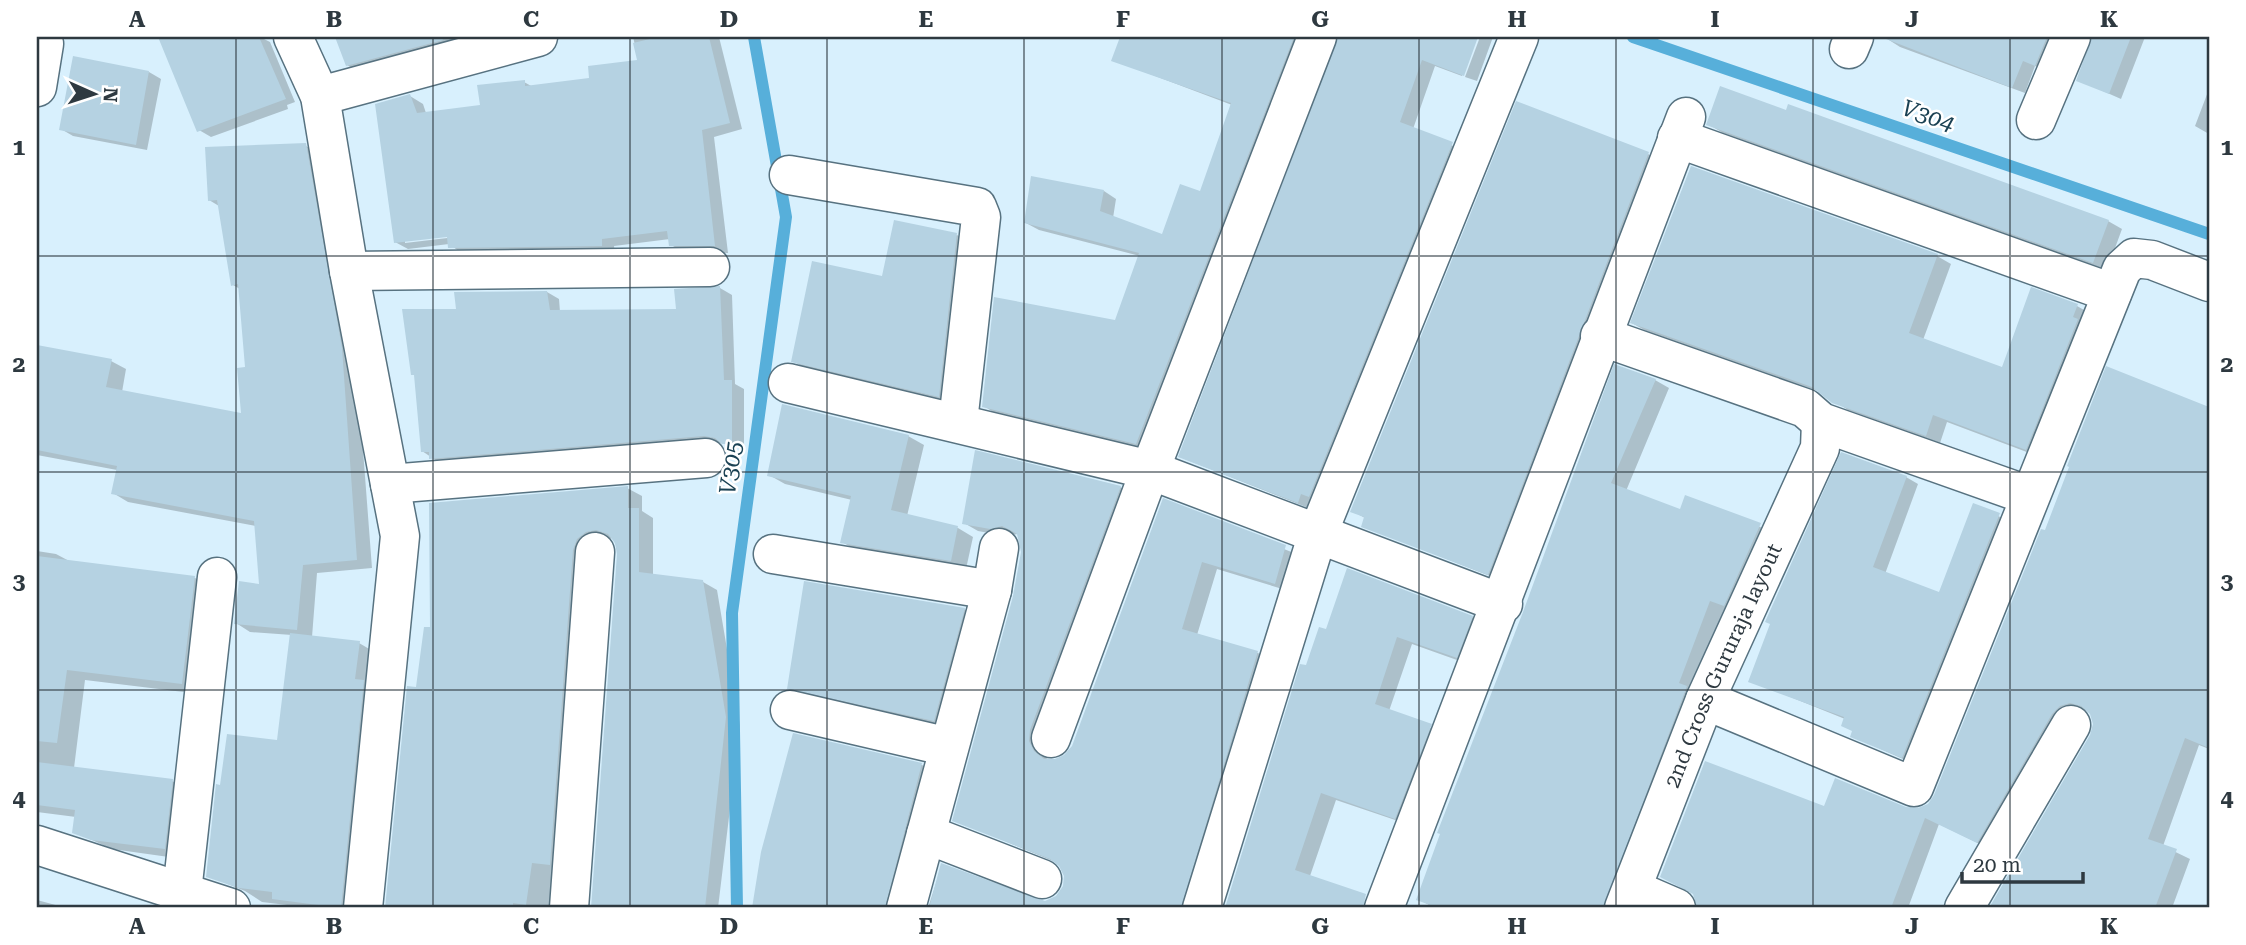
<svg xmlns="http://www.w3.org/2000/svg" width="2246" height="945" font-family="'Roboto Serif',serif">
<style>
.shadow{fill:#0003;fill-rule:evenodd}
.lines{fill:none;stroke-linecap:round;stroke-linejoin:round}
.stream{stroke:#57afda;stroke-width:12}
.building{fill:#b5d2e2}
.minor-casing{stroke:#577280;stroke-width:41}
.minor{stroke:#fff;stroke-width:38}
.grid{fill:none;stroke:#2e3940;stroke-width:2;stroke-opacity:0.55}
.labels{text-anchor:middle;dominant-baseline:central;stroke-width:5;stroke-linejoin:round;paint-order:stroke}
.street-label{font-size:21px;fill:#2e3940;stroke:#fff}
.water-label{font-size:23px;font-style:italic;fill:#1a4153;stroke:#fff}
.neatline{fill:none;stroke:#2e3940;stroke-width:2.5}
.grid-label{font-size:23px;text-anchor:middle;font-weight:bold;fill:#2e3940}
</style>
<rect width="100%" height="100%" fill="#d8f0fd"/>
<path class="shadow" d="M159 37H260L270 42 295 102 287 105 288 109 211 137 199 130Z
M336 37H474L360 73 347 65Z
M633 37H719L742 129 714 137 728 253 684 252 671 245 670 239 614 246 615 253 463 254 449 244 408 249 395 242 410 96 423 104 426 113 481 107 524 82 533 87 591 79 639 61ZM455 234 456 237 405 243V240Z
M1122 37H1309L1149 450 996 414 984 406 1117 322 1140 256 1039 230 1026 223 1104 191 1116 199 1113 218 1164 236 1201 193 1232 105 1113 60Z
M1340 37H1476L1462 76 1435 66 1413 129 1465 151 1311 509 1180 457Z
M1480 37H1493L1477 81 1465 77Z
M1890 37H2064L2048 71 2035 66 2025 93 1900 47 1889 40Z
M2094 37H2145L2121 99 2078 80Z
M149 72 161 79 147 150 73 136 61 129Z
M2209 89V134L2195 126Z
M1708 124 2108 221 2122 229 2107 270 1723 133Z
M304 145 319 153 356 358 372 568 317 573 312 637 359 643 371 650 353 908H312L262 902 245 891 208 876 222 787 278 742 292 635 250 632 236 623 261 586 256 526 128 502 113 493 117 470 37 455V346L111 361 126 369 122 392 243 416 247 369 240 289 233 285 219 206 209 200Z
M1648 154 1660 161 1500 580 1363 526 1365 518 1352 511Z
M1692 168 1937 256 1951 264 1923 340 2003 370 2077 306 2091 314 2040 457 1947 422 1940 443 1848 410 1821 392 1646 331 1632 323Z
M957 235 969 242 951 402 805 368 793 361 883 278Z
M720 288 732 295 735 384 744 389V450L718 442 443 465 422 451 458 311 547 292 559 299 560 312 678 310Z
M2107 369 2209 409V749L2199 745 2163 846 2190 859 2172 908H2139L2128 904 2126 908H1991L2092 737 2095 724 2092 714 2086 710 2074 714 1992 850 1939 824 1908 908H1699V905L1825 808 1918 810 1929 805 1936 796 2046 533Z
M1655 380 1669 388 1626 491 1681 511 1686 497 1775 533 1738 613 1725 608 1618 908H1428L1429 905 1418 899Z
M908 436 924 445 907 516 958 528 973 537 966 569 858 551 842 542 852 500 785 484 769 475Z
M1906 477 1918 484 1885 574 1940 594 1974 505 2011 522 1914 764 1852 736 1854 732 1845 719 1751 681Z
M1120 487 1134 495 1043 750 1048 761 1066 757 1073 746 1164 501 1299 555 1289 591 1217 569 1197 635 1258 653 1272 661 1196 908H928L942 865 1046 902 1056 898 1064 888 1065 875 1060 864 954 820 1015 596 1022 552 1018 534 1005 536 978 531 964 523Z
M627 488 642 496V511L653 518V575L703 582 717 590 740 726 718 908H593L619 553 613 538 600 540 562 908H386L409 688 417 689 431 629Z
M37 551 56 554 71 562 195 578 213 588 200 694 85 680 74 768 172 781 191 791 183 859 112 849 74 832 76 817 37 812Z
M964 609 981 619 951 730 807 698 789 688Z
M1472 617 1486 626 1471 665 1412 644 1389 711 1445 734 1410 825 1336 800 1310 876 1363 896 1359 908H1227L1302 666 1307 667 1327 632Z
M795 735 922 765 936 773 900 908H769Z
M37 900 63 907 66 908H37Z"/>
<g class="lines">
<path class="stream" d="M1633 37 2209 234
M737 908 732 613 786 217 754 37"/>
</g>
<path class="building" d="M158 37H259L286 99 197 132Z
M335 37H442L443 40 346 66Z
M658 37H709L730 123 702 130 715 246H669L667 231 602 239V246L448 248 447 237 394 243 375 104 410 94 417 113 480 105 477 85 525 80V86L589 78 588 66 637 60 633 43Z
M1120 37H1294L1136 444 982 407 994 297 1115 320 1139 253 1024 223 1031 176 1104 190 1100 211 1162 234 1180 184 1200 191 1231 103 1111 61Z
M1338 37H1478L1464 76 1422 60 1400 122 1453 142 1309 497 1301 494 1298 503 1178 457Z
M1887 37H2047L2035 66 2023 61 2012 88 1886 39Z
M2092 37H2131L2109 94 2076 81Z
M73 56 149 71 136 145 59 130Z
M1720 86 1786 110 1788 104 2109 220 2093 263 1706 125Z
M1516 101 1649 152 1488 575 1361 527 1364 517 1350 512Z
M306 143 342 348 357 560 303 565 297 630 234 624 239 581 259 584 254 521 111 494 117 466 37 450V345L112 359 106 387 241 413 237 368 245 367 238 284 231 286 217 200 208 201 205 147Z
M1691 166 1938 254 1909 333 2002 367 2031 287 2078 304 2073 317 2078 319 2026 450 1933 415 1926 436 1832 403 1812 387 1630 323Z
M894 220 957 233 939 397 791 362 812 261 882 276Z
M720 286 724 380H732V444H722L715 438 704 436 429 459V452H421L414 375H411L402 309H456L454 292 547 291 550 310 676 309 674 289Z
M1614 364 1656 379 1611 483 1680 509 1685 495 1761 523 1724 606 1710 601 1679 683 1687 686 1603 908H1439L1416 900 1440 834 1437 833 1523 612Z
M2106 366 2209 407V748L2185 738 2148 839 2177 849 2155 908H1989L2090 735 2093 724 2090 714 2081 706 2070 703 2060 706 2052 714 1977 843 1925 818 1891 908H1697L1693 894 1660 877 1705 761 1824 806 1835 778 1906 807 1918 808 1928 804 1934 795 2041 529 2045 530 2069 467 2067 466Z
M782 404 909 435 891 510 958 526 951 561 840 543 851 496 767 476Z
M975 450 1121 486 1030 730 1029 741 1034 751 1044 759H1055L1064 755 1072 746 1163 498 1286 545 1275 584 1202 562 1182 629 1258 651 1181 908H929L941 863 1045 901 1056 896 1063 886 1064 876 1059 866 1050 859 952 821 1013 596 1021 552 1017 534 1012 531 1002 526 990 529 962 524Z
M1841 452 1907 476 1873 567 1939 592 1973 503 2000 513 1902 758 1850 737 1852 731 1841 726 1844 717 1748 682 1770 624 1765 622Z
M628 486V508H639V572L703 580 726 717 705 908H591L617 554 615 543 608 534 596 530 586 532 577 539 573 550 550 865 532 863 526 905 513 903V908H385L407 686 416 687 424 627H430L429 503Z
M37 556 195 576 182 684 67 670 57 743 37 741Z
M1347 568 1473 616 1457 658 1397 637 1375 704 1432 724 1395 819 1321 793 1295 870 1366 894 1363 908H1225L1300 664 1306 665 1319 627 1326 629Z
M804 581 965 608 934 721 787 689Z
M290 633 360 641 355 679 364 680 341 908 272 899V892L239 888 206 877 216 784 220 785 227 734 277 740Z
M793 733 922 763 885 908H752L761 852Z
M37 762 173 779 165 849 91 840 72 833 75 810 37 805Z"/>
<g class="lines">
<defs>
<g id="minor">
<path d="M293 37 320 96 349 271 400 536 363 908"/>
<path d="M37 41 44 44 37 87"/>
<path d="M1849 49 1854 37"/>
<path d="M320 96 538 37"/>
<path d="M2036 120 2071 37"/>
<path d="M1677 138 2112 293"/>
<path d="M789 175 977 207 981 217 958 422"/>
<path d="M349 271 710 267"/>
<path d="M1600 336 1805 408 1821 422 2030 496"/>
<path d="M788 383 1150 470 1503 604"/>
<path d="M390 484 706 458"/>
<path d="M773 554 992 590"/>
<path d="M1705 700 1914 787 2122 269 2134 258 2152 260 2209 282"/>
<path d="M790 710 949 747"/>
<path d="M1051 738 1150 470 1317 37"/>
<path d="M926 834 1042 879"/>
<path d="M37 845 231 908"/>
<path d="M1632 889 1676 908"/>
<path d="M182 892 217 577"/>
<path d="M569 908 595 552"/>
<path d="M906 908 992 590 999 548"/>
<path d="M1202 908 1318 533 1519 37"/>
<path d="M1384 908C1487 645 1583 380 1686 117"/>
<path id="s1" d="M1624 908 1705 700 1820 448 1821 422"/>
<path d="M1964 908 2071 725"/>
</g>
</defs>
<use href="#minor" class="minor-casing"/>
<use href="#minor" class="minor"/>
</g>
<path class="grid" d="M236 37V908M433 37V908M630 37V908M827 37V908M1024 37V908M1222 37V908M1419 37V908M1616 37V908M1813 37V908M2010 37V908M37 256H2209M37 472H2209M37 690H2209"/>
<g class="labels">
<g class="street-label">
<text stroke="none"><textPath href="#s1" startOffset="262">2nd Cross Gururaja layout</textPath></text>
</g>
<g class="water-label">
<text transform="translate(1928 116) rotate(19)">V304</text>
<text transform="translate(731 468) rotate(-82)">V305</text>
</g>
</g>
<rect width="2246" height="945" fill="none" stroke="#ffffff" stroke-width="77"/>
<g transform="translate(94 94) rotate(93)" stroke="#ffffff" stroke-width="5" paint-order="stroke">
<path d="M0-5L12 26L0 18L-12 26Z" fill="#2e3940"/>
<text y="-10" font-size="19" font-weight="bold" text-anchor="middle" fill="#2e3940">N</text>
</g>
<path d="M1962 872v10h121v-10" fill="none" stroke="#2e3940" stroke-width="3.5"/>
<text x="1973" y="872" font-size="21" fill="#2e3940" stroke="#ffffff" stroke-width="5" paint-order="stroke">20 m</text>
<rect x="38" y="38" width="2170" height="868" class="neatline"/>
<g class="grid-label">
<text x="137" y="27">A</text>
<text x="334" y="27">B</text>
<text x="531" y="27">C</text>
<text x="729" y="27">D</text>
<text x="926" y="27">E</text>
<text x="1123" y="27">F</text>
<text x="1320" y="27">G</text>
<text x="1517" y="27">H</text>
<text x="1715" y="27">I</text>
<text x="1912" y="27">J</text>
<text x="2109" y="27">K</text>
<text x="19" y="155">1</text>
<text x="2227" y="155">1</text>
<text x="19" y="372">2</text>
<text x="2227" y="372">2</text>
<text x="19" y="589">3</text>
<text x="2227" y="589">3</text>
<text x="19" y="806">4</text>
<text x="2227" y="806">4</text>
<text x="137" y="934">A</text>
<text x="334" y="934">B</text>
<text x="531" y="934">C</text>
<text x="729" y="934">D</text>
<text x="926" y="934">E</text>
<text x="1123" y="934">F</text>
<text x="1320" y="934">G</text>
<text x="1517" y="934">H</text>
<text x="1715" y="934">I</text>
<text x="1912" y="934">J</text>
<text x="2109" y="934">K</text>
</g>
</svg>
